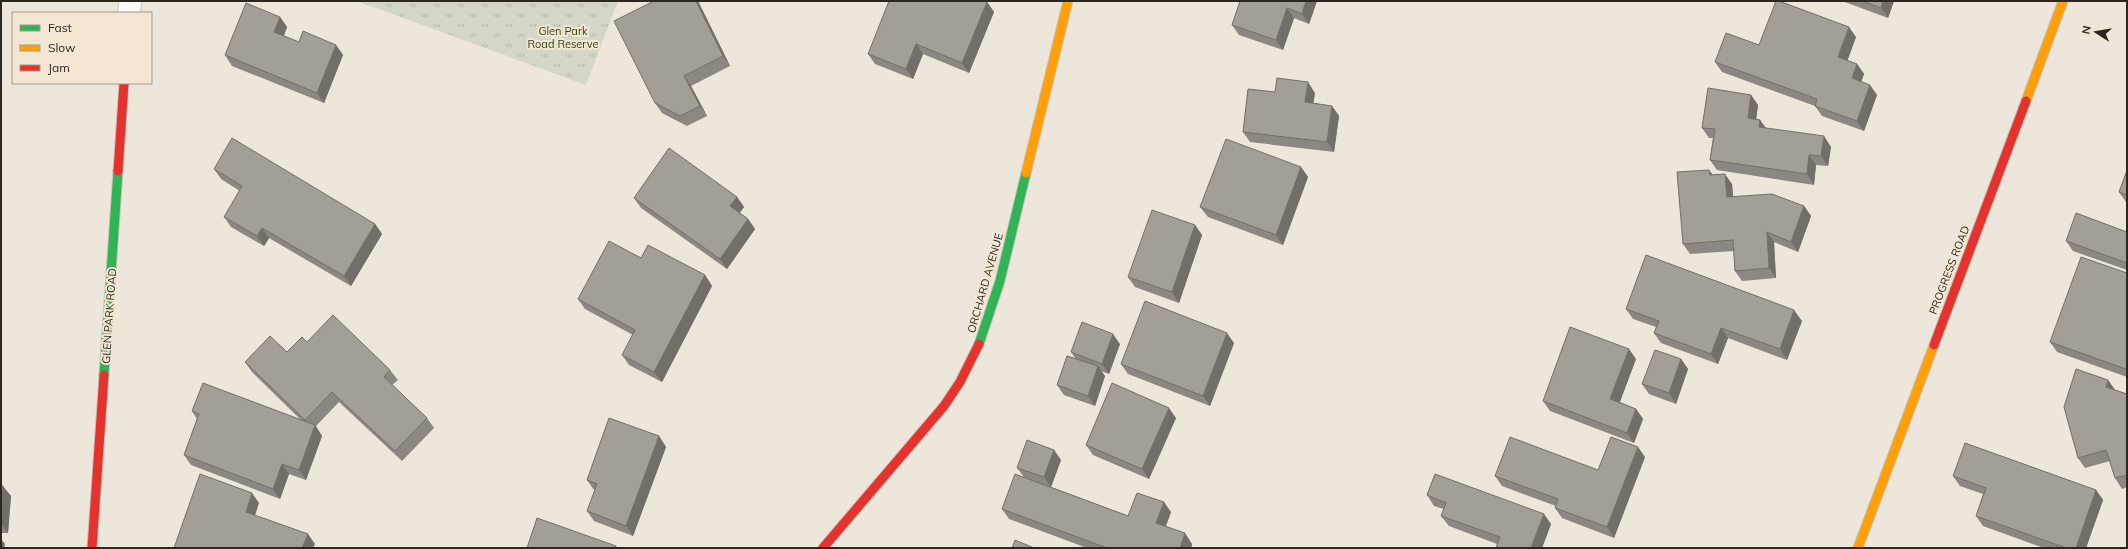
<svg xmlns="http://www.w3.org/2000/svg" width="2128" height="549" font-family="Mulish,sans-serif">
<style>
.grass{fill:url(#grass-tufts)}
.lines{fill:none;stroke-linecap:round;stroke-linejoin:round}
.street-casing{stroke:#c7c3ba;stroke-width:24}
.fast-casing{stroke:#c7c3ba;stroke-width:11}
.slow-casing{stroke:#c7c3ba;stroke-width:11}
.jam-casing{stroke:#c7c3ba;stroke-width:11}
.street{stroke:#fcfbfa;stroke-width:22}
.fast{stroke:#30b455;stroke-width:9}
.slow{stroke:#ff9f0a;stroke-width:9}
.jam{stroke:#e5322d;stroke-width:9}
.wall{fill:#8c8881}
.shaded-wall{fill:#726f69}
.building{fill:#a39e96;stroke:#726f69}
.labels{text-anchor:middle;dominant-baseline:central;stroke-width:4;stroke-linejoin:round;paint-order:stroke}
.park-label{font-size:11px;fill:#2c3e0f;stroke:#f3e7d4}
.street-label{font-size:11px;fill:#2b271f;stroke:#f3e7d4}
</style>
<defs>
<pattern id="grass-tufts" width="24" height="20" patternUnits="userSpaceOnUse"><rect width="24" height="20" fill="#d4d6c7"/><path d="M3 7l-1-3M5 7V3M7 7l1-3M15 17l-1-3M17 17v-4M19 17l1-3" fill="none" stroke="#b6b8aa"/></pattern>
</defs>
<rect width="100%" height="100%" fill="#ece6db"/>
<path class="grass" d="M357 1H618L586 85Z"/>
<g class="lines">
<defs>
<path id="street" d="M129 13 130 1"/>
<path id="fast" d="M979 344 1000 281 1026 173
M104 375 118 171"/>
<path id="slow" d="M2026 101 2063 1
M1026 173 1068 1
M1858 548 1934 345"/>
<path id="jam" d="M118 171 124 83
M1934 345 2026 101
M92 548 104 375
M823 548 944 406 960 382 979 344"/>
</defs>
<use href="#street" class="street-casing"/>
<use href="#fast" class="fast-casing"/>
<use href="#slow" class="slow-casing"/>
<use href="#jam" class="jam-casing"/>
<use href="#street" class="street"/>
<use href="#fast" class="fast"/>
<use href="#slow" class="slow"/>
<use href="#jam" class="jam"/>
</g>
<path class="wall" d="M654 1H698L730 66 691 86 707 116 687 126 662 113 655 103Z
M1240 1H1317L1309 24 1294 18 1283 50 1239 35 1232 25Z
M1842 1H1894L1888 18Z
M987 2 994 12 969 73 923 54 913 79 875 64 868 54Z
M280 17 287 27 284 36 299 42 336 45 343 55 324 103 232 66 225 55Z
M1856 37 1847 61 1857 64 1864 74 1861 82 1877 95 1864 131 1822 116 1815 106 1722 72 1715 62 1759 45Z
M1275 92 1315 93 1313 103 1332 106 1339 116 1334 152 1250 142 1243 132Z
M1751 95 1758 105 1756 119 1760 120 1766 128 1831 147 1828 166 1816 165 1814 185 1717 170 1710 160 1713 138H1709L1702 128Z
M1301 167 1308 177 1283 245 1208 217 1200 207Z
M214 169 375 224 382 234 351 286 269 238 264 246 231 227 224 217 240 191 221 179Z
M1709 170 1713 175 1732 184 1733 197 1804 206 1811 216 1798 252 1774 242 1776 278 1742 281 1735 271 1734 251 1690 254 1683 244Z
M2127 170V202H2126L2119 192Z
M737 197 744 207 740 213 748 219 755 229 727 269 641 208 634 198Z
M1195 225 1202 235 1179 303 1135 287 1128 277Z
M2127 232V270L2073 251 2066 241Z
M641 258 705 275 712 286 662 382 629 365 622 355 633 335 585 309 578 299Z
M2127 273V377L2057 352 2050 342Z
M1626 309 1802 321 1787 360 1728 338 1718 364 1661 343 1654 333 1656 327 1633 319Z
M307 342 390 370 398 380 392 385 427 418 434 428 402 461 339 402 316 426 322 436 306 480 289 474 280 499 191 465 184 455 197 419 192 411 302 421 252 372 245 362 287 352Z
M1234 343 1210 406 1128 374 1121 364Z
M1120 344 1109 374 1101 371 1105 376 1095 406 1064 395 1057 385 1075 358 1071 352Z
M1636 359 1620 402 1636 409 1643 419 1634 443 1550 411 1543 401Z
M1681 359 1688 369 1676 404 1649 394 1642 384Z
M2108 380 2115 390 2127 394V487L2122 489 2115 478 2110 461 2085 468 2078 458Z
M1176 418 1149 479 1093 455 1086 445Z
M659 436 666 447 633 536 594 521 587 511 595 490H594L587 480Z
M1054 450 1061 460 1051 487 1128 516 1171 512 1166 526 1192 544 1191 548H1087L1009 519 1002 509 1024 477 1017 468Z
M1645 457 1614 538 1562 518 1555 508 1556 506 1502 486 1495 476 1598 470Z
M1953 476 2096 490 2103 500 2086 548H2044L1983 526 1976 516 1983 494 1960 486Z
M1 486 11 496 8 533H1Z
M1427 495 1551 524 1542 548H1496L1497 544 1449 526 1441 516 1444 509 1434 506Z"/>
<path class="shaded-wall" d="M696 1H698L730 66 723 56Z
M1306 1H1317L1309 24 1302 14Z
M1883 1H1894L1888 18 1881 8Z
M987 2 994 12 969 73 962 63Z
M1287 8 1294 18 1283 50 1276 40Z
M280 17 287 27 281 42 274 32Z
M1849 27 1856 37 1845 67 1838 57Z
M916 44 923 54 913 79 906 69Z
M336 45 343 55 324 103 317 93Z
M1857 64 1864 74 1859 88 1852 78Z
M684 76 691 86 707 116 700 106Z
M1308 82 1315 93 1312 112 1305 102Z
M1870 85 1877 95 1864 131 1857 121Z
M1751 95 1758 105 1755 128 1748 118Z
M1332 106 1339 116 1334 152 1327 142Z
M1760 120 1767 130 1759 127Z
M1824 136 1831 147 1828 166 1821 156Z
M1809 155 1816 165 1814 185 1807 174Z
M1301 167 1308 177 1283 245 1276 235Z
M1709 170 1716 180 1710 175Z
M1725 174 1732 184 1734 208 1727 197Z
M737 197 744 207 737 216 730 206Z
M1804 206 1811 216 1798 252 1791 242Z
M748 219 755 229 727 269 720 259Z
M375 224 382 234 351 286 344 276Z
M1195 225 1202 235 1179 303 1172 292Z
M262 228 269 238 264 246 257 236Z
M1767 232 1774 242 1776 278 1769 268Z
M705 275 712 286 662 382 654 372Z
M1794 310 1802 321 1787 360 1780 349Z
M1721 328 1728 338 1718 364 1711 354Z
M1227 333 1234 343 1210 406 1203 396Z
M1113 334 1120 344 1109 374 1102 364Z
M1629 349 1636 359 1617 409 1610 399Z
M1681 359 1688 369 1676 404 1669 393Z
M1098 366 1105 376 1095 406 1088 396Z
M2108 380 2115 390 2113 397 2106 387Z
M1169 408 1176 418 1149 479 1142 469Z
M1636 409 1643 419 1634 443 1627 433Z
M315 425 322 436 306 480 299 470Z
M659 436 666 447 633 536 626 526Z
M1638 447 1645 457 1614 538 1607 527Z
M1054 450 1061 460 1051 487 1044 477Z
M282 464 289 474 280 499 273 489Z
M3 486 11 496 8 533 1 524Z
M2096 490 2103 500 2086 548H2076Z
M252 493 259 503 253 522 246 512Z
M1164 502 1171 512 1163 533 1156 523Z
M1544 514 1551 524 1542 548H1531Z
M1185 533 1192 544 1191 548H1180Z
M308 534 315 544 313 548H302Z
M1 539 5 544 4 548H1Z"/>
<path class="building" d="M654 1H696L723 56 684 76 700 106 680 116 655 103 614 21Z
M889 1H983L987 2 962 63 916 44 906 69 868 54Z
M1240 1H1306L1302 14 1287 8 1276 40 1232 25Z
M1776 1H1779L1849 27 1838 57 1857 64 1852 78 1870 85 1857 121 1815 106 1817 99 1715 62 1726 33 1759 45Z
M1862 1H1883L1881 8Z
M246 3 280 17 274 32 299 42 303 31 336 45 317 93 225 55Z
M1277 78 1308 82 1305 102 1332 106 1327 142 1243 132 1248 89 1275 92Z
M1708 88 1751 95 1748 118 1760 120 1759 127 1824 136 1821 156 1809 155 1807 174 1710 160 1715 129 1702 128Z
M232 138 375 224 344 276 262 228 257 236 224 217 242 186 214 169Z
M1226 139 1301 167 1276 235 1200 207Z
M669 148 737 197 730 206 748 219 720 259 634 198Z
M1709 170 1710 175 1725 174 1727 197 1772 194 1804 206 1791 242 1767 232 1769 268 1735 271 1733 240 1683 244 1677 172Z
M2127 170V195L2119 192Z
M1152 210 1195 225 1172 292 1128 277Z
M2076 213 2127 232V263L2066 241Z
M609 241 641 258 648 245 705 275 654 372 622 355 635 330 578 299Z
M1646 255 1794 310 1780 349 1721 328 1711 354 1654 333 1659 321 1626 309Z
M2081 257 2127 273V367L2126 369 2050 342Z
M1145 301 1227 333 1203 396 1121 364Z
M333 315 390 370 384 377 427 418 395 451 332 392 305 420 245 362 270 336 287 352 302 337 307 342Z
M1082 322 1113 334 1102 364 1071 352Z
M1570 327 1629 349 1610 399 1636 409 1627 433 1543 401Z
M1655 350 1681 359 1669 393 1642 384Z
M1067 356 1098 366 1088 396 1057 385Z
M2076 369 2108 380 2106 387 2127 394V475L2115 478 2106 450 2078 458 2064 407Z
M203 383 315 425 299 470 282 464 273 489 184 455 199 414 192 411Z
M1112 383 1169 408 1142 469 1086 445Z
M609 418 659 436 626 526 587 511 597 484 587 480Z
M1510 437 1598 470 1611 437 1638 447 1607 527 1555 508 1558 499 1495 476Z
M1027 440 1054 450 1044 477 1017 468Z
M1965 443 2096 490 2076 548H2066L1976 516 1986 488 1953 476Z
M200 474 252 493 246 512 308 534 302 548H174Z
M1015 474 1128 516 1137 493 1164 502 1156 523 1185 533 1180 548H1107L1002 509Z
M1435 474 1544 514 1531 548H1496L1500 537 1441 516 1446 503 1427 495Z
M1 486H3L1 517Z
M537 518 616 546V548H527Z
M1015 540 1034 548H1012Z"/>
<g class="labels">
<g class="park-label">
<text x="563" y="31">Glen Park<tspan x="563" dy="13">Road Reserve</tspan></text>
</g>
<g class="street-label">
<text transform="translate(1949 270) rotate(-69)">PROGRESS ROAD</text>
<text transform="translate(985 283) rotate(-74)">ORCHARD AVENUE</text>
<text transform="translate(109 316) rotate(-86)">GLEN PARK ROAD</text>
</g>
</g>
<rect width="2128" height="549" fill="none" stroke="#2b271f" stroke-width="4"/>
<rect x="12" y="12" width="140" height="72" fill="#f3e7d4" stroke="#a39a8c"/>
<rect x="20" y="25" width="20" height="6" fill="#30b455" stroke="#a39a8c"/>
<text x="48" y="32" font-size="12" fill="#2b271f">Fast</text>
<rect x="20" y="45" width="20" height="6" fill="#ff9f0a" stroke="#a39a8c"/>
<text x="48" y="52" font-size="12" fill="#2b271f">Slow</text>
<rect x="20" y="65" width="20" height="6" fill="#e5322d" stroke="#a39a8c"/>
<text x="48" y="72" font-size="12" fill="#2b271f">Jam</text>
<g transform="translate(2096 32) rotate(282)" stroke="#f3e7d4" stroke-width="3" paint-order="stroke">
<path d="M0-3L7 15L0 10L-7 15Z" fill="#2b271f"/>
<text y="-6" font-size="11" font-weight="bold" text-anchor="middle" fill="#2b271f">N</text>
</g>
</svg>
